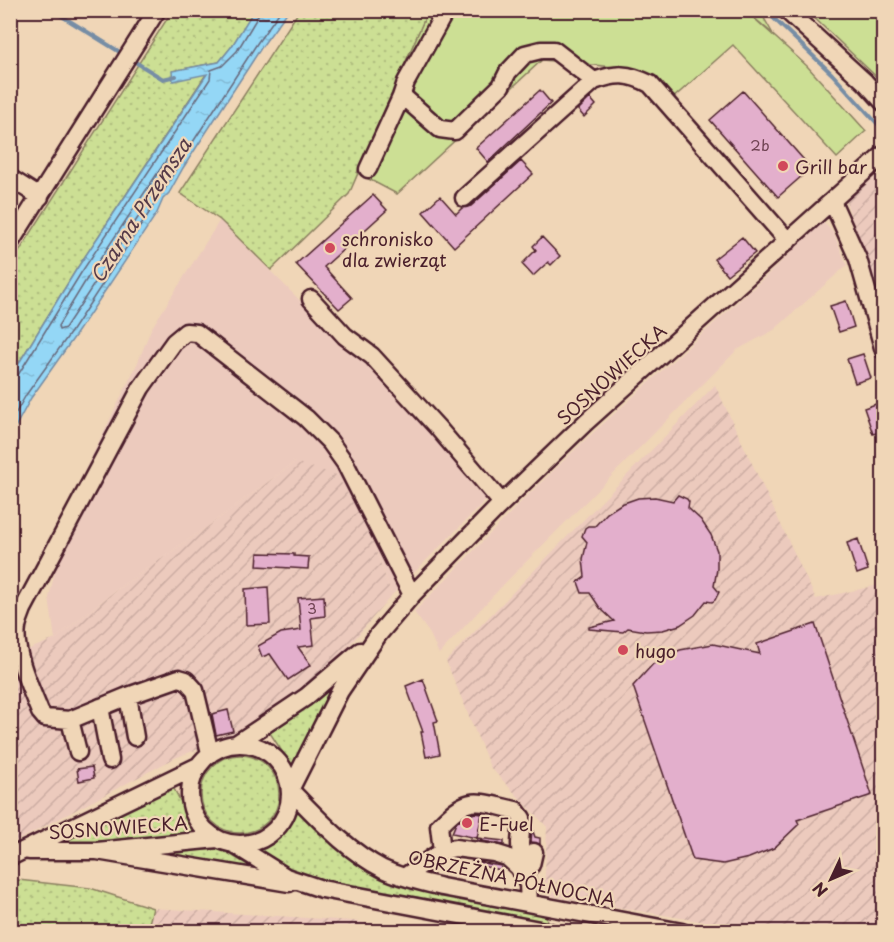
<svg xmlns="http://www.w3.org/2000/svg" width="894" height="942" font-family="'Playpen Sans',sans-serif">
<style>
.built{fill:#eccabd}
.industrial{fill:url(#industrial-furrows)}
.grass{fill:url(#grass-dots);stroke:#8b7f60;stroke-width:1.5}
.green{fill:#ccdf94;stroke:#8b7f60;stroke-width:1.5}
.water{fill:url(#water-ripples);stroke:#768da5;stroke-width:1.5}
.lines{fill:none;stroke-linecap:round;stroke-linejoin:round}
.shore{stroke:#68697c;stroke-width:1.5}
.stream{stroke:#768da5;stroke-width:4}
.building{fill:#e3afcc;stroke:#4a1f2b;stroke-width:1.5}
.minor-casing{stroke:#4a1f2b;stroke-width:21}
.minor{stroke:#f0d6b7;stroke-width:16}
.poi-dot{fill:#d1495b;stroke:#f0d6b7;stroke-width:2}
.labels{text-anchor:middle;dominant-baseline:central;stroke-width:4.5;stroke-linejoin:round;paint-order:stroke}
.number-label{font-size:15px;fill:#704353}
.poi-label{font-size:18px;fill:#4a1f2b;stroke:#f0d6b7;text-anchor:start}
.street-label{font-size:18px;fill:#4a1f2b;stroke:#f0d6b7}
.water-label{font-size:20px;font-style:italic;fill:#553b49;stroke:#f0d6b7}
</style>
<defs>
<pattern id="industrial-furrows" width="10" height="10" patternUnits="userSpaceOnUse" patternTransform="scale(1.5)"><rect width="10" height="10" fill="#eccabd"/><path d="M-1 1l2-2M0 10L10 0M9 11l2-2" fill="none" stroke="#ccada3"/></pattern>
<pattern id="grass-dots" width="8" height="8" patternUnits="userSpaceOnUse" patternTransform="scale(1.5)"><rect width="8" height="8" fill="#ccdf94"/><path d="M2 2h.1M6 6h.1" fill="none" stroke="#b1bf80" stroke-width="1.8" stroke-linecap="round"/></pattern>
<pattern id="water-ripples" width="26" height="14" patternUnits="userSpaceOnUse" patternTransform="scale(1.5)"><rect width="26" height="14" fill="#94d7f6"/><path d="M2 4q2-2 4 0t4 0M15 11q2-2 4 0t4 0" fill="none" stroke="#81b8d3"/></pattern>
</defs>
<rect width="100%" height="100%" fill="#f0d6b7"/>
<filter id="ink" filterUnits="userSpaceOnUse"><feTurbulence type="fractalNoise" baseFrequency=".0167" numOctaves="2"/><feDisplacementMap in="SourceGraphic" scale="12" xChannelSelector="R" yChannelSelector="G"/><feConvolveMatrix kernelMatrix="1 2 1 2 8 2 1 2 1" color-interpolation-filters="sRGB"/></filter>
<g filter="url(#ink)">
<path class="built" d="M220 220 345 346 391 383 490 496 392 595 369 532 295 462 210 525 115 591 55 639 49 598 71 499 138 362 151 329Z
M823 222 833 232 847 265 774 330 737 350 504 584 439 654 430 634 414 612 521 502 584 441 762 280Z"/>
<path class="industrial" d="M883 170V323L846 201Z
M715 385 816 599 883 584V931H759L544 895 547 827 490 767 446 661Z
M295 462 337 475 369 532 392 595 332 666 274 706 224 739 175 758 11 844V656L55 639 115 591 210 525Z
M153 908 353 921 416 931 147 932Z"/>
<path class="grass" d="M172 11H254L232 46 219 62 172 71 207 73 76 270 11 376 10 266Z
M299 11H428L349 194 271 270 220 220 180 193Z
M746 11H760L773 34Z
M330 689 331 692 294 770 270 733Z
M201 794a39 39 0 1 1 78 0a39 39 0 1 1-78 0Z
M171 783 199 837 57 846 55 843Z
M295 811H297L322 836 351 858 546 914 547 923 361 889 311 878 281 866 256 850 280 835Z
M221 849 258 871 170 858 169 852Z
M18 880 90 888 153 908 147 931H11V882Z"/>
<path class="green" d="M428 11H746L807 66 866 131 837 158 733 45 672 99 635 69 542 60 397 194 357 173Z
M807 11H883V83Z"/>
<path class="water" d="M254 10 288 11 263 45 183 168 169 193 163 199 157 213 75 336 31 398 11 435V376L76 270 207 74 173 81 172 71 219 62 232 46Z"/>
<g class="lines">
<path class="shore" d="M167 159 170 163C162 178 152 191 145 207L65 328 59 330 58 326 88 277Z
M10 379 18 375 81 273 210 79 211 70 222 66 237 51 258 16V10
M10 423 26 395 71 332 151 210 158 196 165 189 178 165 258 42 281 10"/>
<path class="stream" d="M52 10 123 54
M765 10 832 74 884 131
M132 60 163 79 176 76"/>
</g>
<path class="building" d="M540 90 551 103 488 162 476 148Z
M743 91 811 168 778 197 710 120Z
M590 98 596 105 584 117 578 110Z
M521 161 533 174 454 247 423 212 440 196 456 214 462 208 471 206Z
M373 195 387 210 324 267 352 298 339 309 296 264Z
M542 237 560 256 551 265 548 262 533 276 522 264 536 250 533 246Z
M742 237 755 253 727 275 714 259Z
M846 301 854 327 839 332 830 306Z
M863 354 871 378 855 383 847 359Z
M879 403 884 417V431L873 434 864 408Z
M678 495 687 499 689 502 688 508 701 520 711 535 717 551V569L714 586 719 592 715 600 712 602 706 601 695 615 680 625 663 630 646 631 628 628 623 632 589 629V627L614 621 600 608 590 593H582L578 582 585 577 583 559 587 542 582 536 585 528 588 526H595L607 513 621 504 638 498 655 497 673 501Z
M858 539 868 570 857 574 847 543Z
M258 553 294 554V556L309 557 308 569 257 566Z
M268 587 270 624 246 625 245 589Z
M324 596 325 616 311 618 314 645 298 647 311 665 288 680 270 654 262 657 258 646 281 633 301 630 298 598Z
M815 624 872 795 797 820 799 824 774 848 749 858 723 864 693 860 633 686 653 664 680 650 713 644 760 654 757 644Z
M423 679 438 721 434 722 440 754 426 757 421 732H423L406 686Z
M228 710 233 731 216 735 212 714Z
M92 767 94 778 79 781 77 769Z
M475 813 482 814 477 838 452 833 456 823 464 817Z
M532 829 535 837 540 838V844L531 842Z
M477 838 504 841V845L477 840Z
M472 861 501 866V870L472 864Z"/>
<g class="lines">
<defs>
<path id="minor" d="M786 10 865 82 884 103
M401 97 407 100 440 129 455 131 501 86 508 72 525 54 541 50H554L594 81
M368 169 401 97 406 82 446 10
M10 178 40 197
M464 198 594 81C617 73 628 73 650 84L788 241
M832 201 858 259 884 351
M10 243 157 10
M311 299 345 336 372 356 438 428 502 503
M128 696 135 737
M100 707 110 760
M70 720 78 752
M236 744 306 697 360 651
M190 794a50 50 0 1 1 100 0a50 50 0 1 1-100 0Z
M210 753 195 690 186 680 179 678 128 696 70 720 45 718 40 712C31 689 13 652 17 627 18 621 21 615 23 609L141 388 174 342 186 332 197 333 306 418 330 442 345 463 412 595
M290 790 340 691 378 635 412 595 497 508 586 422 884 154
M290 790C319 819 346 850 383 869 402 878 422 882 442 887L682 932
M233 844 286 877 322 889 550 932
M29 851H97L217 839
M97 851 289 883
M442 851 439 826C469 793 476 802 516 810L522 818 520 843 521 872
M10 857 198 766
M521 872 531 865 534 852
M404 877 442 851 455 848 494 853 507 857 518 867 528 884 529 903"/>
</defs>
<use href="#minor" class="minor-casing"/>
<use href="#minor" class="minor"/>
</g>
</g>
<g class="poi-dot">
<circle cx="783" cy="166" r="6"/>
<circle cx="330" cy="248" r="6"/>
<circle cx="623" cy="650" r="6"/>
<circle cx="467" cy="823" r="6"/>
</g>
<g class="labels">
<g class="number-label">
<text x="760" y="144">2b</text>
<text x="312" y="607">3</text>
</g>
<g class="poi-label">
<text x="795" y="166">Grill bar</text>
<text x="342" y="238">schronisko<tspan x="342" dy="21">dla zwierząt</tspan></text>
<text x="635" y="650">hugo</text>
<text x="479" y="823">E-Fuel</text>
</g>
<g class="street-label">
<text transform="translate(611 374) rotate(-42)">SOSNOWIECKA</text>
<text transform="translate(118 827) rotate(-4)">SOSNOWIECKA</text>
<text transform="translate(512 878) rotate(12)">OBRZEŻNA PÓŁNOCNA</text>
</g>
<g class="water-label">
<text transform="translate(140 210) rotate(-57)">Czarna Przemsza</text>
</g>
</g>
<rect width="894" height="942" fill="none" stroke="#f0d6b7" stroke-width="36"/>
<rect x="18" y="18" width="858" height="906" fill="none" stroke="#4a1f2b" stroke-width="2" filter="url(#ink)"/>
<g transform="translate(831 879) rotate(226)" stroke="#f0d6b7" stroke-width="4.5" paint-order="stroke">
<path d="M0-4.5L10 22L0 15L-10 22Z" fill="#4a1f2b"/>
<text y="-9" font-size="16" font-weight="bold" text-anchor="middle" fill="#4a1f2b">N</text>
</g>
</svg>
